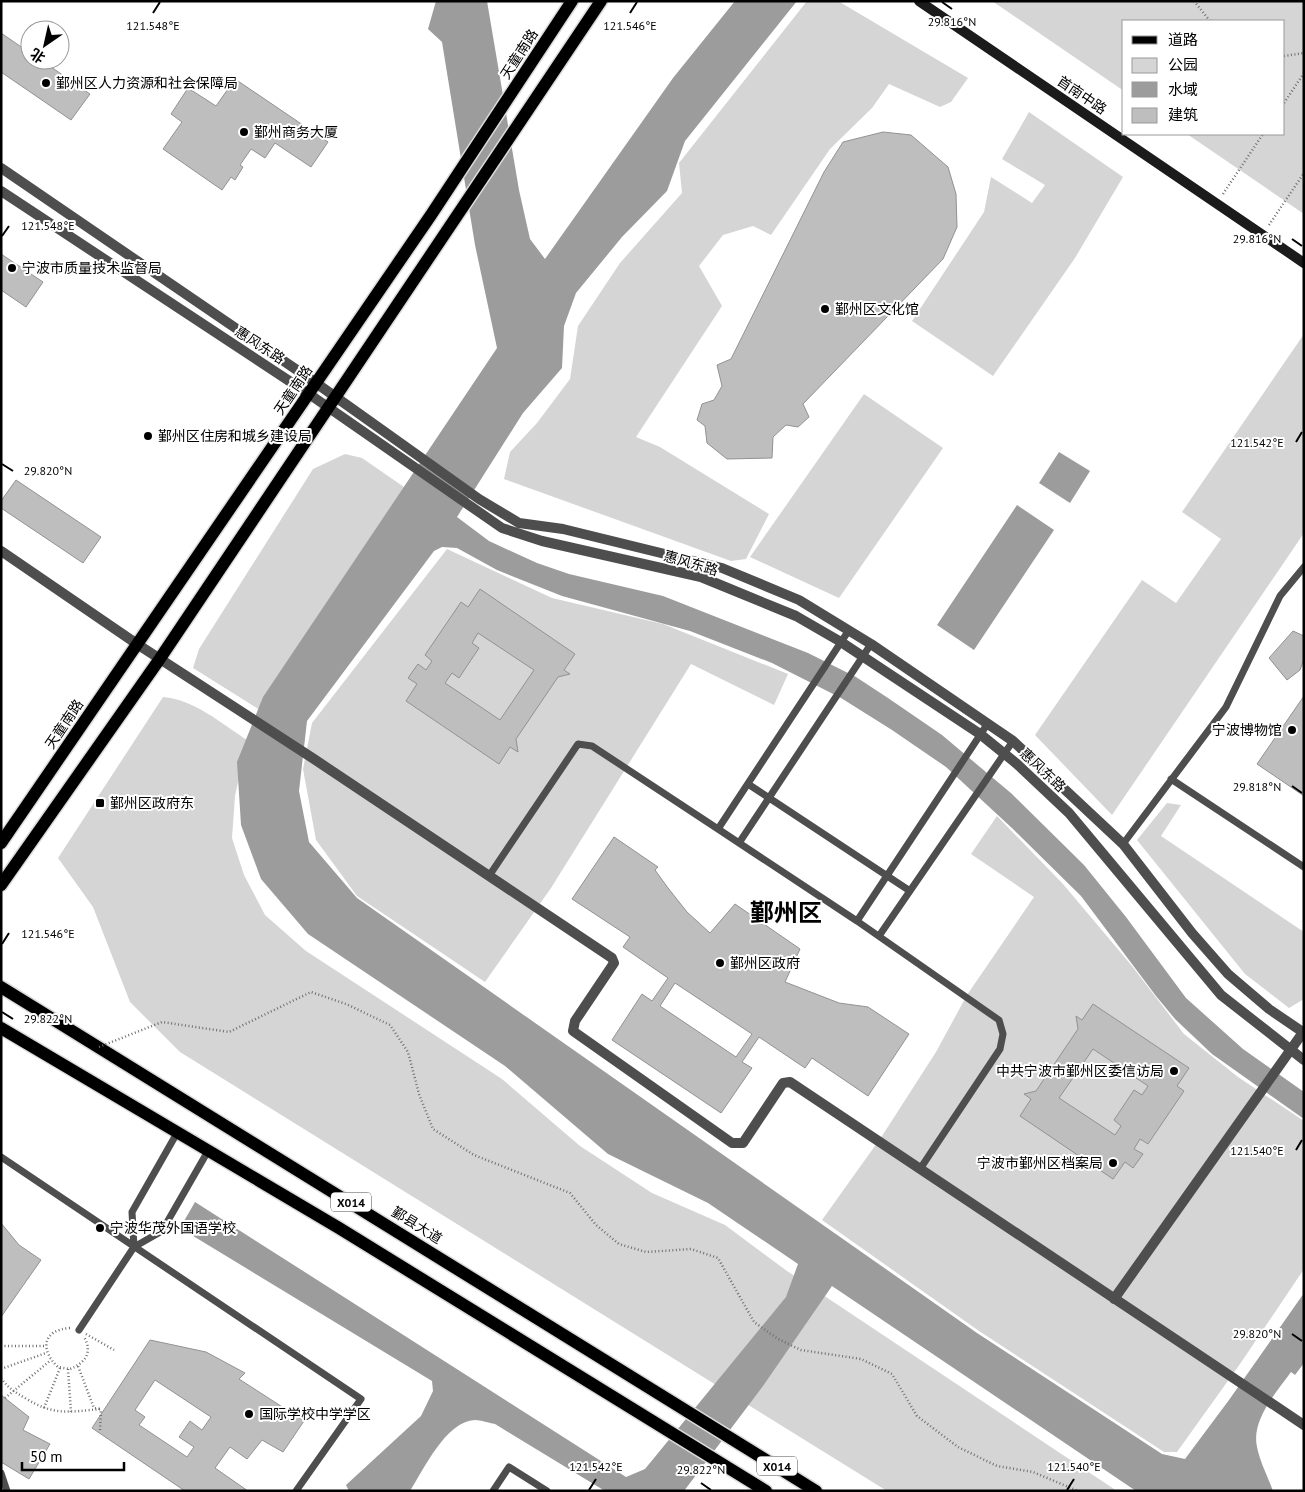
<svg xmlns="http://www.w3.org/2000/svg" width="1305" height="1492" font-family="'PT Sans','Noto Sans SC',sans-serif">
<style>
.green{fill:#d5d5d5}
.water{fill:#9c9c9c}
.building{fill:#bebebe;stroke:#929292;fill-rule:evenodd}
.lines{fill:none;stroke-linecap:round;stroke-linejoin:round}
.primary-casing{stroke:#dbdbdb;stroke-width:15}
.path{stroke:#707070;stroke-width:2.5;stroke-dasharray:1 2.5;stroke-linecap:butt}
.service{stroke:#4e4e4e;stroke-width:7}
.minor{stroke:#4e4e4e;stroke-width:10}
.tertiary{stroke:#4e4e4e;stroke-width:10}
.secondary{stroke:#1b1b1b;stroke-width:10}
.primary{stroke:#000;stroke-width:12}
.path-bridge{stroke:#707070;stroke-width:2.5;stroke-dasharray:1 2.5;stroke-linecap:butt}
.ticks{fill:none;stroke:#000;stroke-width:2}
.poi-dot{fill:#000;stroke:#fff;stroke-width:2}
.labels{text-anchor:middle;dominant-baseline:central;stroke-width:4;stroke-linejoin:round;paint-order:stroke}
.shield{fill:#fff;stroke:#4c4c4c;stroke-width:1}
.shield-label{font-size:12px;font-weight:bold;fill:#000}
.street-label{font-size:14px;fill:#000;stroke:#fff}
.poi-label{font-size:14px;fill:#000;stroke:#fff;text-anchor:start}
.town-label{font-size:24px;font-weight:bold;fill:#000;stroke:#fff}
.ticks-label{font-size:12px;text-anchor:middle;fill:#000;stroke:#fff;stroke-width:4;stroke-linejoin:round;paint-order:stroke}
</style>
<rect width="100%" height="100%" fill="#fff"/>
<path class="green" d="M807 1H838L968 78 951 102 940 107 889 84 872 108 830 149 771 235 753 226 723 235 699 266 722 306 636 437 660 447 769 514 746 559 731 561 504 479 510 452 537 423 570 379 578 326 620 263 682 193 679 163Z
M992 1H1304V214L1187 134H1284V21H1124V91Z
M1029 112 1123 177 1075 258 993 376 912 321 984 212 991 177 1032 203 1045 185 1002 159Z
M1304 334V533L1112 815 1035 735 1142 580 1176 603 1221 539 1182 512Z
M864 394 943 448 839 598 750 557Z
M345 454 362 458 404 487 263 712 193 668 199 649 313 469Z
M447 549 552 598 663 624 788 674 774 705 691 664 551 888 485 982 357 896 316 840 303 769 312 723Z
M163 697C193 699 221 723 247 740L235 796 232 838 244 875 265 915 306 951 502 1079 580 1146 652 1193 725 1225 787 1271 1117 1491H887L180 1052 130 1002 93 907 58 858Z
M1167 803 1181 805 1161 836 1304 932V999L1289 1008 1245 974 1137 840Z
M997 816 1063 884 1132 966 1184 1034 1238 1077 1304 1121V1269L1240 1364 1177 1452H1164L979 1331 822 1220 882 1136 936 1052 967 995 1034 897 971 854Z"/>
<path class="water" d="M436 1H487L519 190 530 239 545 259 673 78 735 1H797L685 141 667 191 622 237 576 293 564 326 562 368 523 413 457 517 489 541 537 563 569 574 663 596 808 653 856 677 888 698 942 735 1012 794 1084 865 1126 917 1186 998 1243 1049 1304 1092V1119L1212 1054 1175 1019 1156 996 1081 896 1013 829 946 767 892 730 841 698 772 663 690 631 562 596 497 570 457 548 442 547 434 551 307 721 299 791 309 842 357 898 977 1333 1162 1454 1185 1459 1229 1400 1304 1293V1363L1295 1375 1291 1372C1276 1393 1251 1420 1257 1447 1260 1462 1268 1477 1273 1491H1136L832 1286 763 1386 684 1491H605L495 1424C489 1423 481 1420 475 1420 446 1421 424 1469 410 1491H349L346 1485 421 1416 433 1391 432 1381 180 1228 195 1202 626 1477 645 1469 786 1297 798 1264 708 1203 608 1154 505 1066 308 934 261 879 241 825 237 762 263 697 497 348 475 245 442 42 428 29Z
M1059 452 1090 471 1070 503 1039 483Z
M1017 505 1054 530 974 650 937 625Z"/>
<path class="building" d="M1 33 30 53V60H41L90 94 71 120 1 72Z
M235 79 328 142 311 167 275 143 265 158 251 149 240 165 243 167 235 180 231 177 222 190 163 149 182 122 171 114 188 88 216 106Z
M883 132 911 135 948 167 956 194 957 227 943 259 803 404 809 417 798 427 786 425 773 437 772 458 727 459 707 443 705 426 697 420 702 404 714 400 722 386 717 365 731 359 824 172 843 142Z
M1 254 43 282 26 307 1 290Z
M16 480 101 537 83 563 1 508V501Z
M480 589 575 654 564 670 570 674 558 677 516 739 518 752 510 747 499 764 406 701 417 684 408 678 418 664 426 670 432 661 425 655 461 602 468 607ZM478 633 534 670 500 720 445 683 452 673 459 678 479 648 472 643Z
M1293 631 1304 636V659L1300 670 1287 680 1269 658Z
M1304 696V796L1257 764Z
M614 837 658 867 655 870 668 888 687 912 710 933 735 904 800 949 785 982 839 1003 868 1007 909 1034 868 1096 812 1058 805 1068 759 1037 742 1062 752 1068 721 1113 612 1040 642 994 652 1001 668 978 623 947 630 937 572 899ZM675 983 752 1034 736 1057 660 1006Z
M1093 1004 1189 1068 1177 1086 1184 1091 1148 1144 1140 1139 1134 1149 1143 1154 1133 1168 1125 1162 1113 1179 1020 1116 1031 1099 1024 1094 1036 1091 1078 1029 1076 1016 1082 1020ZM1093 1049 1148 1086 1142 1095 1134 1090 1114 1120 1121 1126 1115 1135 1059 1098Z
M1 1223 19 1245 41 1260 1 1317Z
M150 1340 206 1352 245 1373 239 1379 304 1421 283 1452 262 1440 247 1459 230 1447 215 1468 248 1491H185L92 1428ZM155 1380 211 1417 202 1430 190 1421 179 1437 194 1447 187 1457 139 1425 145 1417 135 1410Z
M1 1395 29 1417 23 1430 50 1444 29 1479 1 1462Z"/>
<g class="lines">
<defs>
<path id="primary" d="M1 843 431 215 572 1
M1 885 159 660 601 1
M1 987 816 1491
M1 1028 339 1228 766 1491"/>
</defs>
<use href="#primary" class="primary-casing"/>
<path class="path" d="M1194 1 1210 21
M1284 56 1304 53
M1284 103 1304 73
M1223 194 1263 134
M1269 225 1304 173
M70 1328C42 1330 40 1350 58 1367L70 1369C85 1363 93 1353 84 1337
M86 1334 114 1350
M1 1346H45
M1 1369 46 1353
M68 1369 71 1412
M1 1378C8 1388 15 1392 25 1398 54 1416 68 1412 101 1409L94 1408 78 1366
M5 1398 51 1360
M44 1408 60 1368
M100 1430 101 1409"/>
<path class="service" d="M849 630 718 829 857 921 999 1020 1003 1034 1000 1049 920 1169
M1171 779 1304 867
M748 784 910 891
M739 843 871 644
M1123 844 1226 707 1280 596 1304 567
M489 876 578 744 592 746 718 829
M857 921 988 723
M879 936 1013 741
M1 1157 361 1399 296 1491
M134 1247 132 1212 177 1133
M79 1330 134 1247 162 1231 208 1151
M1 1473 7 1491
M493 1491 509 1467 547 1491"/>
<path class="minor" d="M137 644 314 759 612 958 614 963 575 1021 573 1031 732 1143H743L783 1083 790 1082 1304 1425
M1114 1299 1304 1031"/>
<path class="tertiary" d="M1 168 316 383 479 499 519 523 563 529 722 568 799 600 871 644 1013 741 1123 844 1192 933 1228 974 1269 1009 1304 1033
M1 191 309 394 502 528 542 541 701 577 796 616 841 642 980 734 1017 764 1069 813 1221 995 1304 1060
M1 551 137 644"/>
<path class="secondary" d="M919 1 1304 263"/>
<use href="#primary" class="primary"/>
<path class="path-bridge" d="M99 1047 162 1022 229 1032 311 992 346 1004 390 1025 408 1052 419 1094 433 1129 474 1155 570 1193 596 1225 619 1244 646 1252 691 1249 718 1258 754 1322 778 1339 801 1350 861 1359 892 1374 917 1416 958 1447 997 1466 1033 1472 1078 1491"/>
</g>
<path class="ticks" d="M942 2 952 9M153 13 160 2M630 13 637 2M2 236 9 226M1292 239 1302 246M1296 442 1302 432M2 464 13 471M1292 786 1302 793M2 944 9 933M2 1012 13 1019M1296 1150 1302 1140M1292 1334 1302 1341M701 1483 711 1490M589 1490 596 1479M1067 1490 1074 1479"/>
<g class="poi-dot">
<circle cx="46" cy="83" r="5"/>
<circle cx="244" cy="132" r="5"/>
<circle cx="12" cy="268" r="5"/>
<circle cx="825" cy="309" r="5"/>
<circle cx="148" cy="436" r="5"/>
<circle cx="1292" cy="730" r="5"/>
<rect x="95" y="798" width="10" height="10" rx="2.5"/>
<circle cx="720" cy="963" r="5"/>
<circle cx="1174" cy="1071" r="5"/>
<circle cx="1113" cy="1163" r="5"/>
<circle cx="100" cy="1228" r="5"/>
<circle cx="249" cy="1414" r="5"/>
</g>
<g class="labels">
<g class="shield">
<rect x="331" y="1192.5" width="40" height="19" rx="4"/>
<rect x="757" y="1456.5" width="40" height="19" rx="4"/>
</g>
<g class="shield-label">
<text x="351" y="1202">X014</text>
<text x="777" y="1466">X014</text>
</g>
<g class="street-label">
<text transform="translate(519 54) rotate(-57)">天童南路</text>
<text transform="translate(1082 95) rotate(34)">首南中路</text>
<text transform="translate(260 345) rotate(33)">惠风东路</text>
<text transform="translate(293 390) rotate(-56)">天童南路</text>
<text transform="translate(691 563) rotate(16)">惠风东路</text>
<text transform="translate(64 724) rotate(-56)">天童南路</text>
<text transform="translate(1043 770) rotate(43)">惠风东路</text>
<text transform="translate(417 1225) rotate(32)">鄞县大道</text>
</g>
<g class="poi-label">
<text x="56" y="83">鄞州区人力资源和社会保障局</text>
<text x="254" y="132">鄞州商务大厦</text>
<text x="22" y="268">宁波市质量技术监督局</text>
<text x="835" y="309">鄞州区文化馆</text>
<text x="158" y="436">鄞州区住房和城乡建设局</text>
<text x="1282" y="730" text-anchor="end">宁波博物馆</text>
<text x="110" y="803">鄞州区政府东</text>
<text x="730" y="963">鄞州区政府</text>
<text x="1164" y="1071" text-anchor="end">中共宁波市鄞州区委信访局</text>
<text x="1103" y="1163" text-anchor="end">宁波市鄞州区档案局</text>
<text x="110" y="1228">宁波华茂外国语学校</text>
<text x="259" y="1414">国际学校中学学区</text>
</g>
<g class="town-label">
<text x="786" y="912">鄞州区</text>
</g>
</g>
<g class="ticks-label">
<text x="952" y="26">29.816°N</text>
<text x="153" y="30">121.548°E</text>
<text x="630" y="30">121.546°E</text>
<text x="48" y="230">121.548°E</text>
<text x="1257" y="243">29.816°N</text>
<text x="1257" y="447">121.542°E</text>
<text x="48" y="475">29.820°N</text>
<text x="1257" y="791">29.818°N</text>
<text x="48" y="938">121.546°E</text>
<text x="48" y="1023">29.822°N</text>
<text x="1257" y="1155">121.540°E</text>
<text x="1257" y="1338">29.820°N</text>
<text x="596" y="1471">121.542°E</text>
<text x="1074" y="1471">121.540°E</text>
<text x="701" y="1474">29.822°N</text>
</g>
<rect width="1305" height="1492" fill="none" stroke="#000000" stroke-width="5"/>
<rect x="1122" y="20" width="162" height="115" fill="#ffffff" stroke="#999999"/>
<rect x="1132" y="36" width="25" height="8" fill="#000000" stroke="#999999"/>
<text x="1168" y="45" font-size="15" fill="#000000">道路</text>
<rect x="1132" y="58" width="25" height="15" fill="#d5d5d5" stroke="#999999"/>
<text x="1168" y="70" font-size="15" fill="#000000">公园</text>
<rect x="1132" y="82" width="25" height="15" fill="#9c9c9c" stroke="#999999"/>
<text x="1168" y="95" font-size="15" fill="#000000">水域</text>
<rect x="1132" y="108" width="25" height="15" fill="#bebebe" stroke="#999999"/>
<text x="1168" y="120" font-size="15" fill="#000000">建筑</text>
<g transform="translate(45 45) rotate(214)"><circle r="24" fill="#ffffff" stroke="#999999"/>
<path d="M0-4L9 19L0 12L-9 19Z" fill="#000000"/>
<text y="-8" font-size="14" font-weight="bold" text-anchor="middle" fill="#000000">北</text>
</g>
<path d="M22 1462v8h102v-8" fill="none" stroke="#000000" stroke-width="2.5"/>
<text x="30" y="1462" font-size="15" fill="#000000" stroke="#ffffff" stroke-width="4" paint-order="stroke">50 m</text>
</svg>
